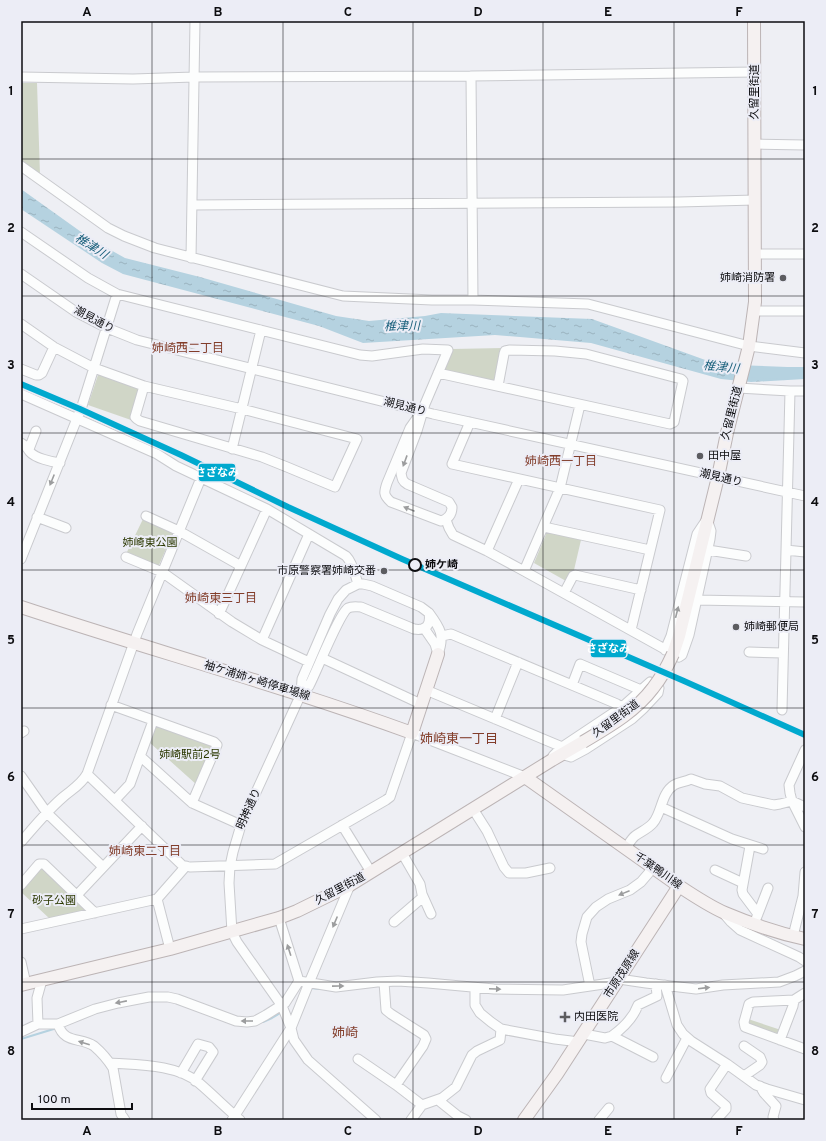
<svg xmlns="http://www.w3.org/2000/svg" width="826" height="1141" font-family="Overpass,'Noto Sans JP',sans-serif">
<style>
.park{fill:#d0d6c7}
.water{fill:url(#water-ripples)}
.lines{fill:none;stroke-linecap:round;stroke-linejoin:round}
.stream{stroke:#b5d2e0;stroke-width:2}
.river{stroke:#b5d2e0;stroke-width:12}
.minor-casing{stroke:#c9cace;stroke-width:11}
.major-casing{stroke:#bcb4b5;stroke-width:14}
.minor{stroke:#fcfdfd;stroke-width:9}
.major{stroke:#f5f1f1;stroke-width:12}
.major-bridge-casing{stroke:#bcb4b5;stroke-width:14;stroke-linecap:butt}
.major-bridge{stroke:#f5f1f1;stroke-width:12}
.rail-1-casing{stroke:#ecedf6;stroke-width:9}
.rail-1{stroke:#00a9ce;stroke-width:6}
.oneway{fill:#9c9d9e}
.grid{fill:none;stroke:#0d0d10;stroke-width:1;stroke-opacity:0.55}
.poi-dot{fill:#5c5c60;stroke:#ecedf6;stroke-width:1.5}
.stop-dot{fill:#ecedf6;stroke:#0d0d10;stroke-width:2}
.labels{text-anchor:middle;dominant-baseline:central;stroke-width:4;stroke-linejoin:round;paint-order:stroke}
.street-label{font-size:11px;fill:#0d0d10;stroke:#ecedf6}
.poi-label{font-size:11px;fill:#0d0d10;stroke:#ecedf6;text-anchor:start}
.park-label{font-size:11px;fill:#2b3800;stroke:#ecedf6}
.stop-label{font-size:11px;font-weight:bold;fill:#0d0d10;stroke:#ecedf6;text-anchor:start}
.water-label{font-size:12px;font-style:italic;fill:#185f7b;stroke:#ecedf6}
.neighbourhood-label{font-size:12px;fill:#823d2a;stroke:#ecedf6}
.quarter-label{font-size:13px;fill:#823d2a;stroke:#ecedf6}
.line-badge{stroke:#ecedf6;stroke-width:1.5}
.badge-label{font-size:11px;text-anchor:middle;font-weight:bold;fill:#fff}
.neatline{fill:none;stroke:#0d0d10;stroke-width:1.5}
.grid-label{font-size:13px;text-anchor:middle;font-weight:bold;fill:#0d0d10}
</style>
<defs>
<pattern id="water-ripples" width="26" height="14" patternUnits="userSpaceOnUse"><rect width="26" height="14" fill="#b5d2e0"/><path d="M2 4q2-2 4 0t4 0M15 11q2-2 4 0t4 0" fill="none" stroke="#9ab3bf"/></pattern>
</defs>
<rect width="100%" height="100%" fill="#eeeff4"/>
<path class="park" d="M21 83H37L40 175 21 161Z
M503 348 495 380 493 382 444 372 443 369 452 349Z
M99 374 137 387 139 390 131 420 88 405 98 375Z
M143 519 173 533 159 565 156 566 126 554Z
M551 531 580 537 581 540 574 570 572 571 566 581 534 563 547 532Z
M157 725 212 744 213 747 197 785 149 742 154 726Z
M40 868H43L87 909 86 912 50 919 21 892V889Z
M745 1018 784 1031 780 1040 745 1027Z"/>
<path class="water" d="M21 189 91 239 125 258 200 277 336 316 369 321 425 316 441 313 592 319 708 361 742 371 787 373H805V379L751 382 721 379 591 343 495 335 363 343 319 326 123 274 102 263 21 209Z"/>
<g class="lines">
<path class="stream" d="M310 988 320 989
M263 1022 272 1018 282 1012
M21 1039 57 1028"/>
<path class="river" d="M735 371 787 373H805"/>
<defs>
<path id="minor" d="M471 76 473 300
M21 77 133 79 194 77 471 76 755 72
M755 144 805 145
M21 166 108 228 124 236 155 248 343 296 432 300H473L588 304 749 346 805 353
M193 205 679 202 755 200
M21 232 88 278 117 294 360 355 372 356 423 349 448 350 425 404 417 431 401 473C402 478 402 481 407 484L449 502 452 507C452 515 448 519 441 521L391 502C383 495 384 492 387 483L410 428 422 411
M755 254H805
M191 258 195 21
M21 274 76 312 107 328 137 340 433 414 805 496
M754 311H805
M21 324 54 347 94 368 144 386 242 409 357 439 335 487 287 467 262 457 140 421 137 419 135 417 144 386
M21 369 36 375H39L42 373 54 347
M438 373 670 424 674 422 683 381 681 379 586 354 555 351 510 350 505 351 504 354 498 386
M738 388 790 391H805
M21 394 157 454 176 466 267 509 346 556C353 563 355 575 358 584
M470 422 452 464 660 510 631 630
M21 443C27 446 26 447 30 452 35 458 52 462 60 463
M29 449 36 431
M232 449 261 330
M146 516 179 531 241 566
M37 517 66 528
M446 520 449 528 453 535 487 551 524 571 670 652
M544 527 650 550
M708 550 746 556
M786 550 805 552
M487 551 519 479
M126 557 162 572 232 622 262 640 309 662
M21 559 82 406 117 294
M524 571 560 488 580 405
M358 584H363L372 586 421 607 429 613C431 625 426 631 414 629L361 607C357 607 352 606 348 608 339 614 316 673 309 686L301 694 302 679 330 614 338 599 346 590Z
M564 593 573 576 575 575 641 590
M696 600 805 602
M429 613C440 628 445 635 438 654
M219 614 267 509
M424 628 435 644 438 654
M442 636 451 634 617 704 622 707
M262 640 309 534
M665 650 671 636 697 534 705 522
M749 652 783 653
M677 655 679 657 682 655 689 635 710 539 711 531 708 522
M322 658 421 704
M572 685 580 664 641 690
M426 690 567 749
M301 694 241 825 233 852 230 866 229 883 232 932 237 942 282 1006 291 1028 294 1040 308 1060 376 1120
M111 705 214 742 217 745 192 803
M782 710 790 391
M495 719 518 662
M21 733 24 731
M805 750 789 785 790 793 792 801 805 827
M140 756 192 803 241 825
M553 756 562 747 622 707 650 682 659 688 658 693 643 709 632 719 586 749 571 757 561 754
M87 774 182 865 190 867 275 864 386 800 390 797 391 794 412 733 525 777
M21 776 47 813 103 867
M115 800 130 784 153 721
M661 807 732 839 763 849
M473 809 487 831 504 867 509 873H526L550 868
M342 825 371 872
M21 842C34 827 47 811 62 798 71 790 81 785 87 774L137 634 201 478
M750 846 742 890 743 894 758 914
M626 848C629 844 631 839 635 836 640 832 648 829 653 823 662 813 661 793 674 785 679 782 685 782 691 779L705 784 720 786 742 798 774 805 780 804 792 801 805 807
M402 853 420 884 422 894 431 914
M715 870 743 883
M21 885 39 864H44L95 913
M77 895 142 826
M157 899 170 949
M725 913V915L731 922 740 930 799 957 805 961
M279 918 299 981
M756 919 768 888
M394 922 423 897
M21 929 157 899 186 866
M793 936 803 896 805 872
M21 962 26 984
M619 979 646 983 696 989 723 985 779 982 795 976 805 971
M299 981 336 987 377 982 398 981 428 983 494 989 563 990 617 982
M384 982 386 1010 391 1014 424 1035 426 1039 423 1046 396 1085
M665 985 677 1025 683 1034 691 1041 727 1064 756 1085 767 1089 805 1100
M590 986 581 942 582 934 587 917 596 907 608 899 630 890 641 882 653 868
M475 988V1005L480 1013 491 1022 501 1029 555 1039 579 1042
M805 993 794 1000 753 1002 749 1004 744 1022 745 1027 805 1049
M38 1024 37 998 42 980
M58 1024C64 1044 80 1037 94 1046 101 1052 108 1060 113 1068L121 1114 125 1120
M21 1032 38 1024H58L95 1009 118 1003 149 997H168L177 999 236 1021 247 1022 255 1021 266 1015 285 1003 299 981
M584 1034 605 1038 612 1036 653 1057
M612 1036C623 1028 633 1019 638 1005L657 996 656 984
M780 1040 793 1006 794 1000
M358 1059 396 1085 422 1105
M110 1063C137 1065 177 1064 199 1083 213 1095 226 1108 240 1120
M181 1073 198 1044 209 1047 213 1052 195 1081
M744 1076 760 1065 762 1062 760 1057 744 1046
M666 1078 687 1038
M760 1086 764 1093 776 1106 773 1117 774 1120
M438 1100 458 1116 466 1120
M232 1120 291 1028 309 983 350 885
M411 1120 422 1105 442 1098 456 1087 472 1055 477 1051 500 1040 501 1029
M599 1120 609 1108
M716 1120 726 1109V1106L711 1093 710 1089 727 1064"/>
<path id="major" d="M21 607C151 650 283 686 412 733L438 654
M673 654 679 636 718 477 727 433 749 346 755 302 754 21
M525 777 679 886C694 896 709 906 725 913 751 924 778 933 805 939
M21 985 170 949 279 918 297 911 350 885 552 760 583 742
M524 1120 557 1074 679 886"/>
</defs>
<use href="#minor" class="minor-casing"/>
<use href="#major" class="major-casing"/>
<use href="#minor" class="minor"/>
<use href="#major" class="major"/>
<defs>
<path id="major-bridge" d="M583 742C608 727 635 712 653 688 661 678 668 665 673 654"/>
</defs>
<use href="#major-bridge" class="major-bridge-casing"/>
<use href="#major-bridge" class="major-bridge"/>
<defs>
<path id="rail-1" d="M21 384 80 409 181 455 288 507 402 559 684 681 805 735"/>
</defs>
<use href="#rail-1" class="rail-1-casing"/>
<use href="#rail-1" class="rail-1"/>
</g>
<defs><path id="oneway-solid" d="M-6-.8H1V-3.2L6.5 0L1 3.2V.8H-6Z"/></defs>
<g class="oneway">
<use href="#oneway-solid" transform="translate(405 461) rotate(110)"/>
<use href="#oneway-solid" transform="translate(52 480) rotate(112)"/>
<use href="#oneway-solid" transform="translate(409 509) rotate(-158)"/>
<use href="#oneway-solid" transform="translate(677 612) rotate(-76)"/>
<use href="#oneway-solid" transform="translate(624 893) rotate(158)"/>
<use href="#oneway-solid" transform="translate(335 922) rotate(113)"/>
<use href="#oneway-solid" transform="translate(289 950) rotate(-108)"/>
<use href="#oneway-solid" transform="translate(338 986) rotate(-1)"/>
<use href="#oneway-solid" transform="translate(704 988) rotate(-7)"/>
<use href="#oneway-solid" transform="translate(495 989) rotate(2)"/>
<use href="#oneway-solid" transform="translate(121 1002) rotate(169)"/>
<use href="#oneway-solid" transform="translate(247 1021) rotate(-180)"/>
<use href="#oneway-solid" transform="translate(84 1043) rotate(-163)"/>
</g>
<path class="grid" d="M152 21V1120M283 21V1120M413 21V1120M543 21V1120M674 21V1120M21 159H805M21 296H805M21 433H805M21 570H805M21 708H805M21 845H805M21 982H805"/>
<g class="poi-dot">
<circle cx="783" cy="278" r="4"/>
<circle cx="700" cy="456" r="4"/>
<circle cx="384" cy="571" r="4"/>
<circle cx="736" cy="627" r="4"/>
<path d="M563 1011h4v4h4v4h-4v4h-4v-4h-4v-4h4z"/>
</g>
<circle class="stop-dot" cx="415" cy="565" r="6"/>
<g class="labels">
<g class="street-label">
<text transform="translate(755 92) rotate(-90)">久留里街道</text>
<text transform="translate(94 320) rotate(28)">潮見通り</text>
<text transform="translate(405 407) rotate(14)">潮見通り</text>
<text transform="translate(732 413) rotate(-76)">久留里街道</text>
<text transform="translate(721 478) rotate(13)">潮見通り</text>
<text transform="translate(257 681) rotate(17)">袖ケ浦姉ヶ崎停車場線</text>
<text transform="translate(616 719) rotate(-36)">久留里街道</text>
<text transform="translate(249 809) rotate(-66)">明神通り</text>
<text transform="translate(658 871) rotate(35)">千葉鴨川線</text>
<text transform="translate(340 889) rotate(-28)">久留里街道</text>
<text transform="translate(622 974) rotate(-57)">市原茂原線</text>
</g>
<g class="poi-label">
<text x="775" y="278" text-anchor="end">姉崎消防署</text>
<text x="708" y="456">田中屋</text>
<text x="376" y="571" text-anchor="end">市原警察署姉崎交番</text>
<text x="744" y="627">姉崎郵便局</text>
<text x="574" y="1017">内田医院</text>
</g>
<g class="park-label">
<text x="150" y="543">姉崎東公園</text>
<text x="190" y="755">姉崎駅前2号</text>
<text x="54" y="901">砂子公園</text>
</g>
<g class="stop-label">
<text x="425" y="565">姉ケ崎</text>
</g>
<g class="water-label">
<text transform="translate(91 247) rotate(32)">椎津川</text>
<text transform="translate(402 327) rotate(-1)">椎津川</text>
<text transform="translate(721 368) rotate(6)">椎津川</text>
</g>
<g class="neighbourhood-label">
<text x="188" y="349">姉崎西二丁目</text>
<text x="561" y="462">姉崎西一丁目</text>
<text x="221" y="599">姉崎東三丁目</text>
<text x="145" y="852">姉崎東二丁目</text>
</g>
<g class="quarter-label">
<text x="459" y="740">姉崎東一丁目</text>
<text x="345" y="1034">姉崎</text>
</g>
</g>
<g class="line-badge">
<rect x="198" y="463" width="38" height="19" rx="4" fill="#00a9ce"/>
<rect x="590" y="639" width="37" height="19" rx="4" fill="#00a9ce"/>
</g>
<g class="badge-label">
<text x="217" y="476">さざなみ</text>
<text x="608" y="652">さざなみ</text>
</g>
<rect width="826" height="1141" fill="none" stroke="#ecedf6" stroke-width="44"/>
<path d="M32 1103v6h100v-6" fill="none" stroke="#0d0d10" stroke-width="2"/>
<text x="38" y="1103" font-size="12" fill="#0d0d10" stroke="#ecedf6" stroke-width="3" paint-order="stroke">100 m</text>
<rect x="22" y="22" width="782" height="1097" class="neatline"/>
<g class="grid-label">
<text x="87" y="16">A</text>
<text x="218" y="16">B</text>
<text x="348" y="16">C</text>
<text x="478" y="16">D</text>
<text x="608" y="16">E</text>
<text x="739" y="16">F</text>
<text x="11" y="95">1</text>
<text x="815" y="95">1</text>
<text x="11" y="232">2</text>
<text x="815" y="232">2</text>
<text x="11" y="369">3</text>
<text x="815" y="369">3</text>
<text x="11" y="506">4</text>
<text x="815" y="506">4</text>
<text x="11" y="644">5</text>
<text x="815" y="644">5</text>
<text x="11" y="781">6</text>
<text x="815" y="781">6</text>
<text x="11" y="918">7</text>
<text x="815" y="918">7</text>
<text x="11" y="1055">8</text>
<text x="815" y="1055">8</text>
<text x="87" y="1135">A</text>
<text x="218" y="1135">B</text>
<text x="348" y="1135">C</text>
<text x="478" y="1135">D</text>
<text x="608" y="1135">E</text>
<text x="739" y="1135">F</text>
</g>
</svg>
